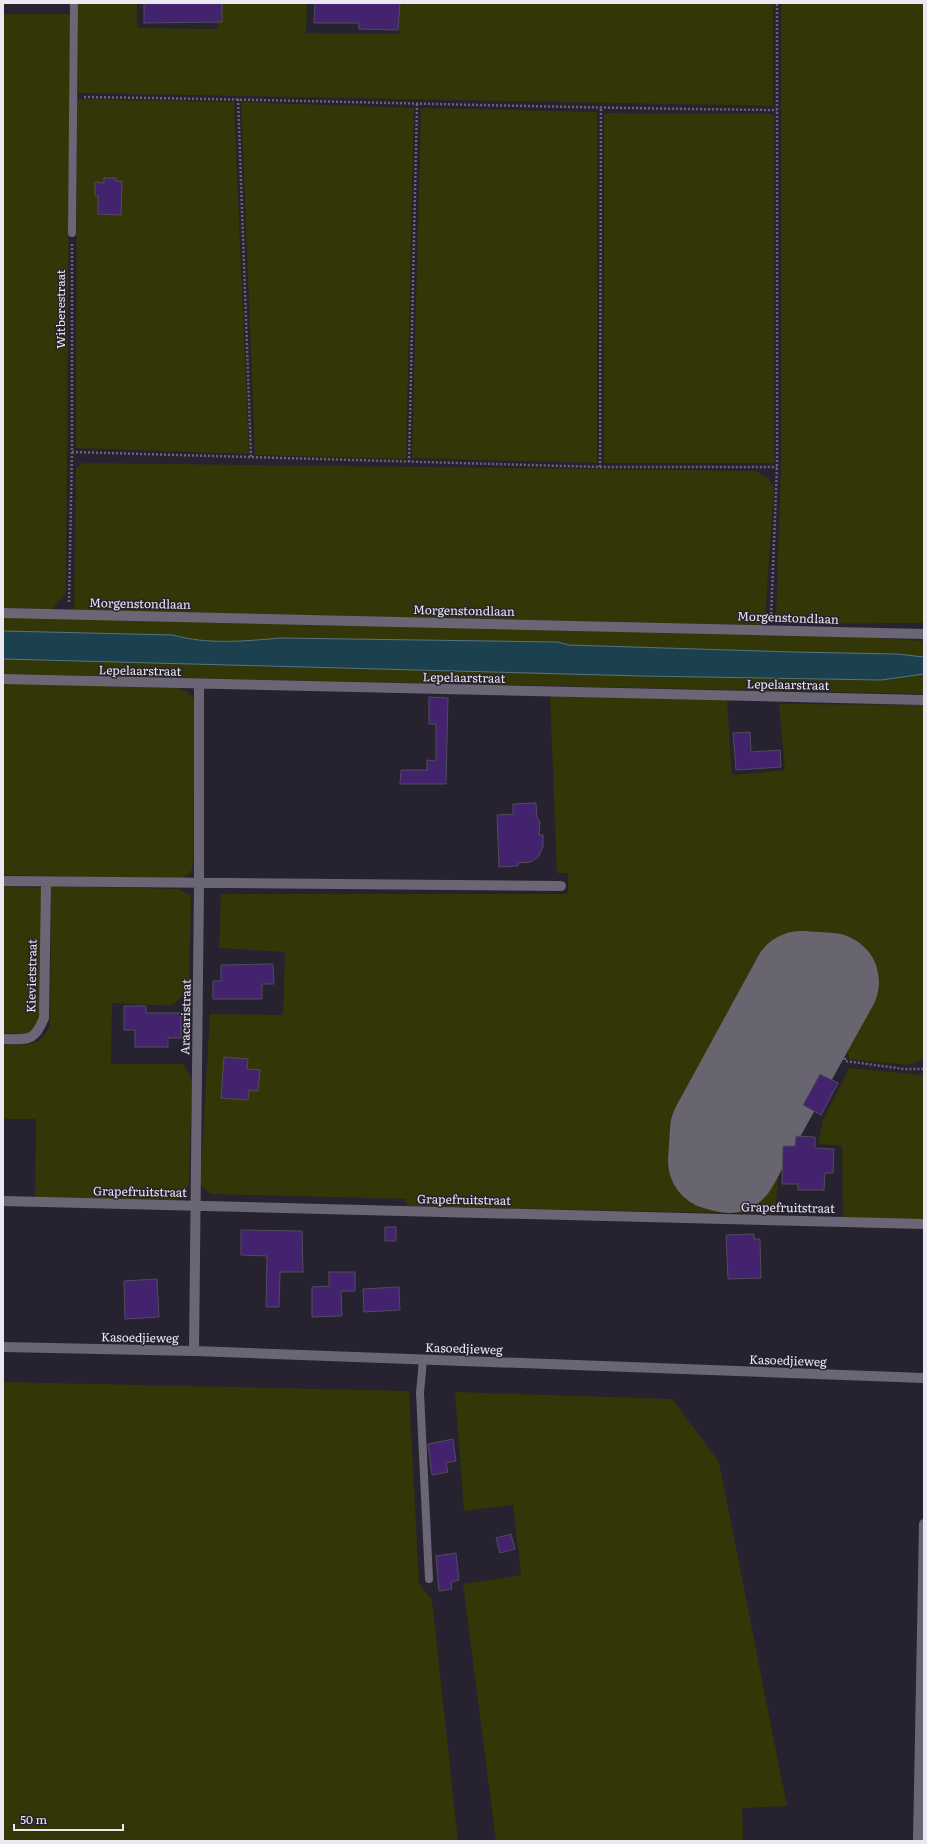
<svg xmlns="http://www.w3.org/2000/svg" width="927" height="1844" font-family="Literata,serif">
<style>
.green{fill:#333606}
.water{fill:#1b414f;stroke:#597380}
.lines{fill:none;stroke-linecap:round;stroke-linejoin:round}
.runway{stroke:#686470;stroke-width:98}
.building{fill:#44236e;stroke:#504c5a}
.path{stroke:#686570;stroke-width:2.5;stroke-dasharray:2 2;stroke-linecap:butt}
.service{stroke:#6b6675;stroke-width:8}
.minor{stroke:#6b6675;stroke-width:10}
.labels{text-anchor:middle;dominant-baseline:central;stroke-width:3;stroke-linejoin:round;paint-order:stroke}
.street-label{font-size:12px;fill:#ebe8f1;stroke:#26222f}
</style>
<rect width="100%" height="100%" fill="#26222f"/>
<path class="green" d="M78 3H137V28L217 29 218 3H307L306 33 399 34V3H773V106L78 93Z
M781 3H924V623L782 624 776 617 781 467Z
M3 14H70L66 594 52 609 3 608Z
M77 99 234 102 249 454 76 448Z
M241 102 414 108 406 459 255 455Z
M421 108 597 112V463L412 458Z
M604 113 774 114V463H604Z
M84 463 756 471 769 479 774 488 765 620 759 625 74 610 76 468Z
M3 617 841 636 924 641V657L897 654 793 652 569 645 557 642 281 638C245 641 208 645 173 635L3 631Z
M3 659 642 676 881 680 924 674V694L3 674Z
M3 683 176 688 186 691 195 699 193 865 190 874 180 879 3 875Z
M550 696 727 699 732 775 785 770 779 704 924 705V1059L908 1065 849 1059 847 1047 804 1038 836 980 799 978 716 1130 714 1166 731 1169 749 1133 782 1138 775 1214 407 1206 405 1199 211 1194 200 1185 210 1014 283 1015 285 952 219 948 221 894H568V873H557Z
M3 886 42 888 41 1018C29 1038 25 1034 3 1033Z
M51 886 179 889 191 896 189 991 171 1006 112 1003 111 1064H183L192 1079 189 1183 185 1194 176 1201 35 1198 36 1119H3V1044C23 1045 43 1048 50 1024Z
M849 1068 924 1075V1220L843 1217 842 1146 818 1144 823 1120Z
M3 1382 409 1391 419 1583 432 1600 458 1841H3Z
M455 1392 672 1399 719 1462 787 1806 742 1808 743 1841H496L463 1584 521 1575 513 1505 464 1511Z"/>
<path class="water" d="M3 631 173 635C208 645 245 641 281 638L558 642 569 645 793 652 897 654 924 657V674L881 680 642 676 3 659Z"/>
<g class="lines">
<path class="runway" d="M801 980 830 982 729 1164 717 1161 719 1130Z"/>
</g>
<path class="building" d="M144 3H222V22L144 23Z
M315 3H400L398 30 359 29V23H314Z
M104 178H116V181H122L121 215 98 214V196H95V182L104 183Z
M429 697 448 698 446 784H400L401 770H427V760L436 761V724H429Z
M750 732 751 752 780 750 781 767 736 770 733 733Z
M536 803 537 818 540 821 539 835H543V846L539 856 531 862 518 863V866L499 867 497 815 513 814V804Z
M273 964 274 984H262V999H213V981H221V965Z
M124 1006H146V1013H181V1038H168V1047H135V1030H124Z
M224 1057 248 1059 247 1069 260 1070 258 1091 249 1090 248 1100 221 1098Z
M820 1074 838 1083 821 1115 803 1105Z
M796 1136 815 1137V1148L834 1149 833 1173H825L824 1190H798V1184H782L783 1146H795Z
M385 1227H396V1241H385Z
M241 1230 302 1231 303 1272H280L279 1307H266L267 1256 241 1255Z
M754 1234V1239H760L761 1278 728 1279 726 1235Z
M329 1272H355V1291H341L342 1316 312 1317V1287L329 1286Z
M157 1279 159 1317 125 1319 124 1281Z
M399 1287 400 1310 364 1312 363 1289Z
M453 1439 456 1461 446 1463 448 1472 432 1475 428 1444Z
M511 1534 515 1549 500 1553 496 1538Z
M456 1553 459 1580 451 1582 452 1589 439 1591 436 1556Z"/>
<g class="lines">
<path class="path" d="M84 97C315 100 546 108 777 110
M238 99 251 457
M72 452 600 467H777
M409 462 417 104
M600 467 601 109
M69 602 72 452V243
M771 618 777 467V3
M844 1050 845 1061 904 1069H924"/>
<path class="service" d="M72 233 74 3
M423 1360 420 1393 429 1579"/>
<path class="minor" d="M3 613 924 634
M3 679 924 700
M3 881 561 886
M3 1039C27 1039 34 1043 44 1018L46 882
M3 1201 924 1224
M3 1347 194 1351 924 1378
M194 1351 199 884V684
M918 1841 924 1524"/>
</g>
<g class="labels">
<g class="street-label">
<text transform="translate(60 309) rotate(-90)">Witberestraat</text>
<text transform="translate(140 603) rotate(1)">Morgenstondlaan</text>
<text transform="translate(464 610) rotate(1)">Morgenstondlaan</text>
<text transform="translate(788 617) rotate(2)">Morgenstondlaan</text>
<text transform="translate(140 670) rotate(1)">Lepelaarstraat</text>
<text transform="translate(464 677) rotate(1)">Lepelaarstraat</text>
<text transform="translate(788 684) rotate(1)">Lepelaarstraat</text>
<text transform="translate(31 976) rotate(-89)">Kievietstraat</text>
<text transform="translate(185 1017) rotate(-89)">Aracaristraat</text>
<text transform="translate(140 1191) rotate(1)">Grapefruitstraat</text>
<text transform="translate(464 1199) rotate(1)">Grapefruitstraat</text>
<text transform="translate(788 1207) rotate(1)">Grapefruitstraat</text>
<text transform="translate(140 1337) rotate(1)">Kasoedjieweg</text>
<text transform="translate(464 1348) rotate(2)">Kasoedjieweg</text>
<text transform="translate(788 1360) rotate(2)">Kasoedjieweg</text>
</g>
</g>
<rect width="927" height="1844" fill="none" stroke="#ebe8f1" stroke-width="8"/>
<path d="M14 1824v6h109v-6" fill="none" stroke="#ebe8f1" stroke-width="2"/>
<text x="20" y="1824" font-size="12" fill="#ebe8f1" stroke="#26222f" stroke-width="3" paint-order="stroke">50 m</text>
</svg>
